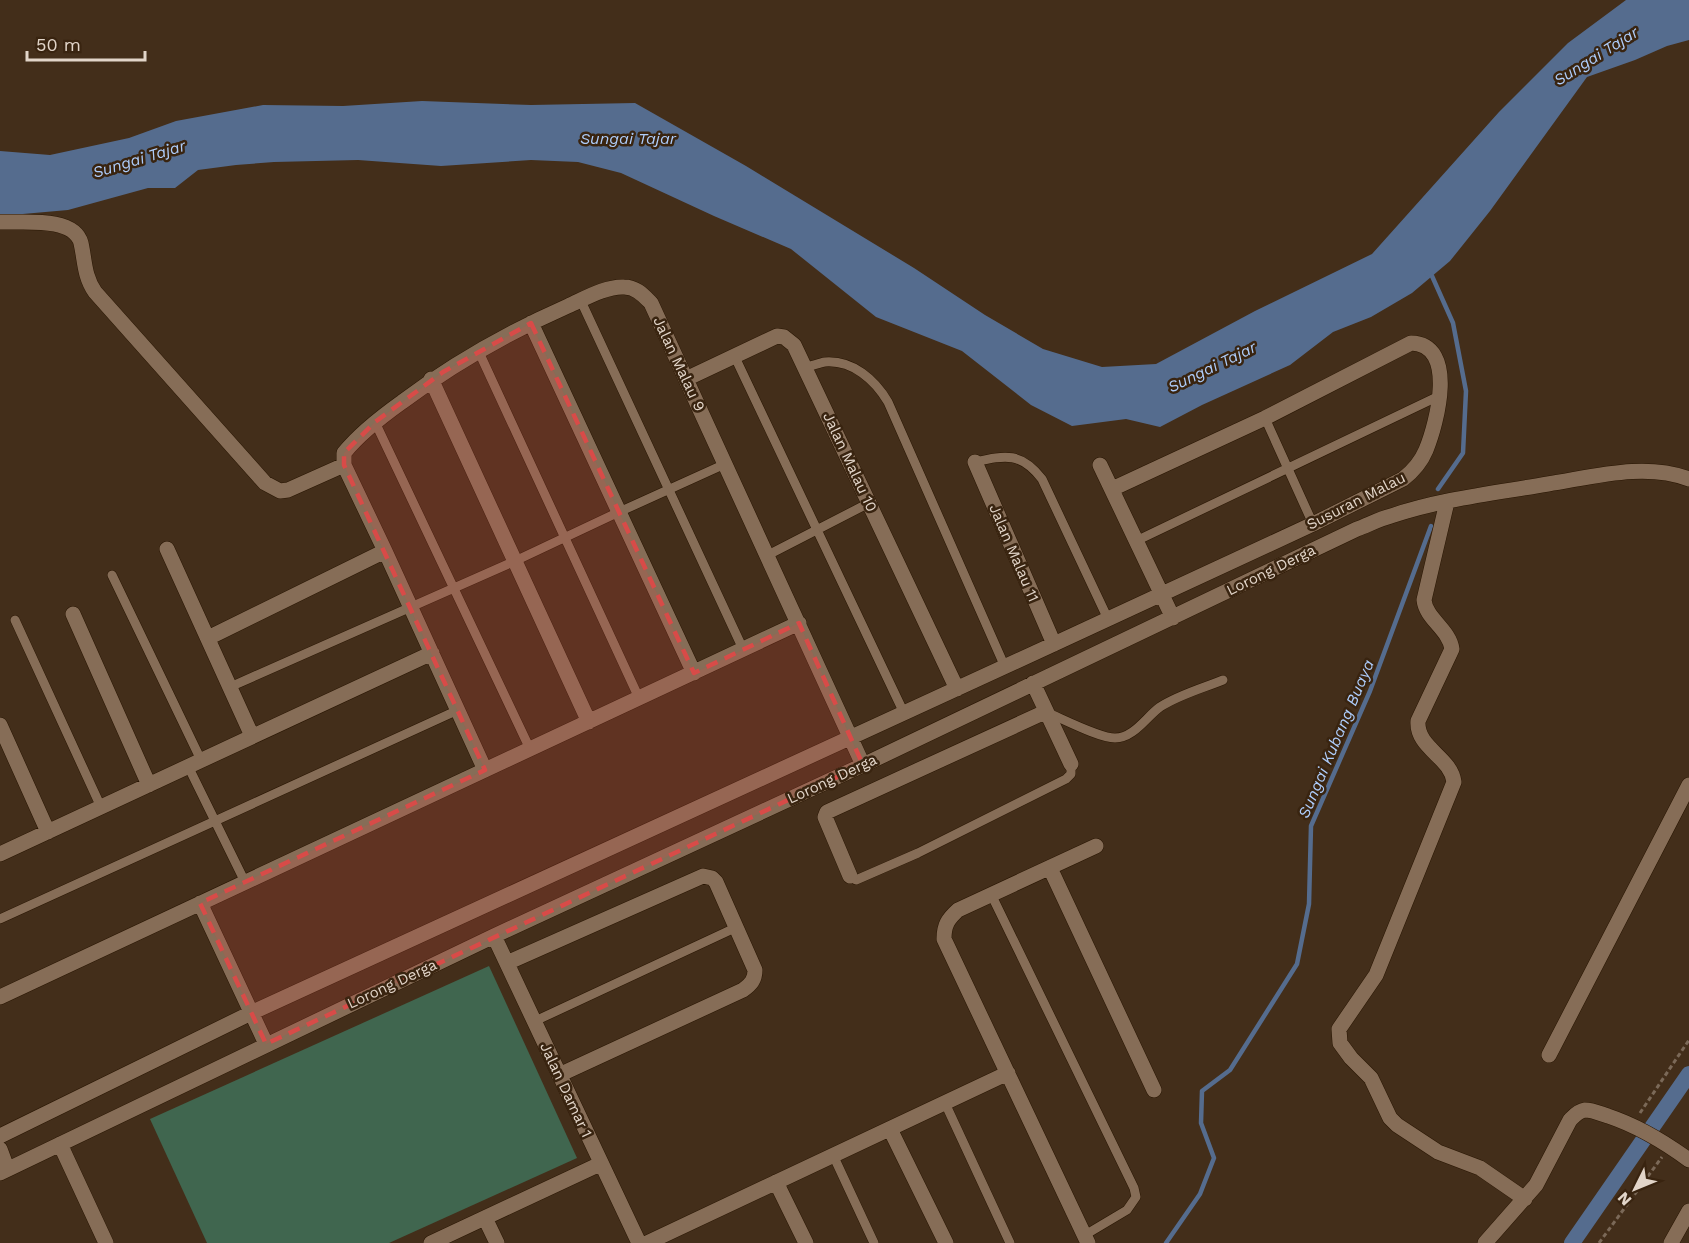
<svg xmlns="http://www.w3.org/2000/svg" width="1689" height="1243" font-family="'Work Sans',sans-serif">
<style>
.green{fill:#40664f}
.water{fill:#556c8e}
.lines{fill:none;stroke-linecap:round;stroke-linejoin:round}
.stream{stroke:#556c8e;stroke-width:4.5}
.canal{stroke:#556c8e;stroke-width:16}
.service-casing{stroke:#291603;stroke-width:10}
.minor-casing{stroke:#291603;stroke-width:16}
.path{stroke:#7b6958;stroke-width:3;stroke-dasharray:4.5 3;stroke-linecap:butt}
.service{stroke:#866d57;stroke-width:9}
.minor{stroke:#866d57;stroke-width:15}
.marked{fill:#d84b48;fill-opacity:0.2;stroke:#d84b48;stroke-width:4.5;stroke-dasharray:12 8;stroke-linejoin:round}
.labels{text-anchor:middle;dominant-baseline:central;stroke-width:5;stroke-linejoin:round;paint-order:stroke}
.street-label{font-size:15px;fill:#e2d5c9;stroke:#392410}
.water-label{font-size:16px;font-style:italic;fill:#aecdfb;stroke:#392410}
</style>
<rect width="100%" height="100%" fill="#432e1a"/>
<path class="green" d="M489 966 577 1158 389 1243H207L150 1119Z"/>
<path class="water" d="M1626 0H1689V40L1667 46 1635 60 1587 77 1490 211 1450 261 1412 293 1371 317 1333 332 1290 365 1202 405 1160 427 1126 419 1072 426 1031 405 962 351 876 317 791 249 714 216 621 173 578 162 531 160 441 166 358 160 274 162 236 165 198 170 175 188H148L68 210 0 216V151L50 155 129 138 176 121 263 105 343 106 422 101 531 105 635 103 746 166 914 268 985 315 1043 349 1102 367 1156 364 1255 311 1372 254 1499 112 1568 43Z"/>
<g class="lines">
<path class="stream" d="M1427 273 1432 276 1453 323 1466 391 1463 453 1438 489
M1166 1243 1200 1194 1214 1158 1201 1123 1202 1091 1230 1070 1297 964 1309 904 1311 826 1370 691 1431 526"/>
<path class="canal" d="M1572 1243 1689 1074"/>
<defs>
<path id="service" d="M581 301 743 649
M478 350 639 698
M734 355 904 713
M806 367C812 366 819 363 825 362 853 360 875 380 888 402L1005 667
M1265 418 1313 524
M375 422 530 749
M975 462C1006 455 1021 452 1042 479L1108 619
M1136 541 1441 395
M768 555 869 503
M112 575 201 760
M15 620 101 807
M230 687 515 561 619 512 725 464
M1046 712C1063 719 1099 738 1115 738 1134 738 1146 717 1160 707 1178 695 1203 688 1223 680
M188 766 245 882
M850 876 856 880 918 853 1066 779 1071 774V764
M991 894 1134 1188 1136 1197 1127 1210 1085 1235
M0 919 458 710
M535 1021 737 927
M945 1103 1010 1243
M833 1155 874 1243"/>
<path id="minor" d="M0 222C22 223 74 216 81 243 85 261 84 276 95 292L265 483 280 491 288 490 344 465
M531 323 694 673
M431 379 589 722
M686 379 777 336 784 337 794 345 957 689
M975 462 1054 644
M1100 465 1173 618
M1447 502 1424 600C1426 619 1449 629 1452 649L1418 721C1416 748 1451 757 1454 782L1376 975 1339 1029 1340 1043 1351 1058 1371 1078 1390 1118 1397 1125 1438 1152 1480 1168 1525 1199
M167 549 252 736
M73 614 149 785
M208 638 385 551
M1033 683 1071 764
M0 725 48 832
M485 770 385 551 344 465V453C360 433 381 417 402 402 454 363 509 332 568 306 584 299 606 286 624 287 636 287 643 295 651 303L863 765
M0 854 432 653
M1050 868 1154 1090
M850 876 825 817 827 812 1045 712
M200 903 266 1044
M494 936 639 1243
M507 963 703 876 712 878 716 882 755 970C755 980 751 984 743 990L559 1075
M0 997 799 623
M1549 1055 1689 785
M890 1129 946 1243
M0 1136 251 1013 1054 644 1313 524 1403 479C1412 472 1421 462 1426 450 1437 423 1458 344 1411 343L1265 418 1112 489
M60 1144 106 1243
M0 1149 7 1168
M0 1173 494 936 863 765 1357 529C1368 525 1379 519 1391 516 1441 499 1496 493 1548 484 1593 477 1645 462 1689 479
M776 1182 806 1243
M485 1218 497 1243
M431 1243 600 1164
M647 1243 1008 1073
M1088 1243 944 939C944 925 948 919 958 910L1096 846
M1485 1243 1536 1185 1570 1120C1574 1116 1578 1111 1585 1110 1593 1110 1601 1114 1608 1116 1638 1126 1663 1141 1689 1160
M1671 1243 1689 1211"/>
</defs>
<use href="#service" class="service-casing"/>
<use href="#minor" class="minor-casing"/>
<path class="path" d="M1640 1113 1689 1040
M1599 1243 1662 1157"/>
<use href="#service" class="service"/>
<use href="#minor" class="minor"/>
</g>
<path class="marked" d="M531 323 694 673 799 623 863 765 266 1044 200 903 485 770 344 465V453L375 422 443 372Z"/>
<g class="labels">
<g class="street-label">
<text transform="translate(679 364) rotate(65)">Jalan Malau 9</text>
<text transform="translate(850 462) rotate(65)">Jalan Malau 10</text>
<text transform="translate(1356 501) rotate(-27)">Susuran Malau</text>
<text transform="translate(1014 553) rotate(67)">Jalan Malau 11</text>
<text transform="translate(1271 570) rotate(-26)">Lorong Derga</text>
<text transform="translate(832 779) rotate(-25)">Lorong Derga</text>
<text transform="translate(392 984) rotate(-25)">Lorong Derga</text>
<text transform="translate(566 1090) rotate(65)">Jalan Damar 1</text>
</g>
<g class="water-label">
<text transform="translate(1596 56) rotate(-32)">Sungai Tajar</text>
<text x="628" y="138">Sungai Tajar</text>
<text transform="translate(139 159) rotate(-17)">Sungai Tajar</text>
<text transform="translate(1212 367) rotate(-26)">Sungai Tajar</text>
<text transform="translate(1336 739) rotate(-67)">Sungai Kubang Buaya</text>
</g>
</g>
<g transform="translate(1635 1189) rotate(227)" stroke="#392410" stroke-width="4.5" paint-order="stroke">
<path d="M0-4.5L10 22L0 15L-10 22Z" fill="#e2d5c9"/>
<text y="-9" font-size="16" font-weight="bold" text-anchor="middle" fill="#e2d5c9">N</text>
</g>
<path d="M27 51v9h118v-9" fill="none" stroke="#e2d5c9" stroke-width="3"/>
<text x="36" y="51" font-size="18" fill="#e2d5c9" stroke="#392410" stroke-width="4.5" paint-order="stroke">50 m</text>
</svg>
